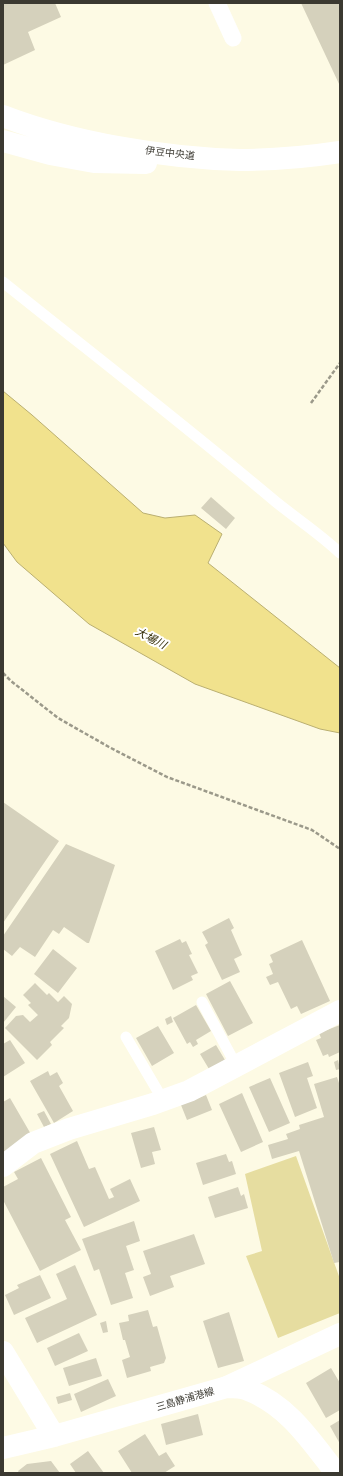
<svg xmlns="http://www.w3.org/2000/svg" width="343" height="1476" font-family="Poppins,'Noto Sans JP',sans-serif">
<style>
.green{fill:#e6dda0}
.water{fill:#f1e28d;stroke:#baaf71}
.building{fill:#d5d1bc}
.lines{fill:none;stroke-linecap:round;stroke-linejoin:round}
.path{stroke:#9b998a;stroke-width:2.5;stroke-dasharray:4 2;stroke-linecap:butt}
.service{stroke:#fff;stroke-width:11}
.pedestrian{stroke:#fff;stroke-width:17}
.minor{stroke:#fff;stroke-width:22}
.secondary{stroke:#fff;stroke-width:22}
.trunk{stroke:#fff;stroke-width:22}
.labels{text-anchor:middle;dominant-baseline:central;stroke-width:4;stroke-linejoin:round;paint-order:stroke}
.street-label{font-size:10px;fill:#3b3931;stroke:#fff}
.water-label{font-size:11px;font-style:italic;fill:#352e08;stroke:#fff}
</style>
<rect width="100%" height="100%" fill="#fdfae4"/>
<path class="green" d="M296 1156 340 1279V1313L278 1338 246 1256 262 1251 245 1174Z"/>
<path class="water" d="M3 391 32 415 143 513 165 518 195 515 222 534 208 563 340 668V733L320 729 195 684 89 624 17 562 3 543Z"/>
<path class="building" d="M3 3H55L61 17 28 32 35 50 3 65Z
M301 3H340V86Z
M211 497 235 518 226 529 201 508Z
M3 802 59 841 3 923Z
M66 844 115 865 89 943H87L64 927 59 934 53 930 35 957 20 947 12 956 3 949V936Z
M229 918 234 928 231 930 242 955 234 959 240 972 222 980 205 945 208 943 202 932Z
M180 939 182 943 186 941 192 954 189 955 198 973 191 976 193 980 173 990 155 951Z
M302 940 330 1001 301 1014 297 1006 291 1009 278 982 270 985 266 977 273 974 269 964 273 962 270 955Z
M53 949 77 968 58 993 34 974Z
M230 981 253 1023 228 1036 206 994Z
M35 983 47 995 49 993 58 1002 64 996 72 1004 69 1018 61 1026 64 1028 50 1042 52 1045 37 1060 5 1028 16 1016 23 1015 30 1022 38 1015 28 1005 31 1003 23 995Z
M3 996 16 1007 3 1023Z
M196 1005 211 1031 196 1040 198 1044 193 1047 190 1042 187 1044 173 1018Z
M171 1016 173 1022 167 1025 165 1019Z
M340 1025V1052L329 1057 328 1054 323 1056 316 1040 321 1038 319 1033Z
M158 1026 174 1053 152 1066 136 1038Z
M10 1040 25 1063 3 1077V1044Z
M216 1045 225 1060 209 1069 200 1054Z
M338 1060 340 1069 336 1070 334 1062Z
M308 1062 313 1076 307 1078 317 1108 295 1117 279 1073Z
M48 1071 50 1076 57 1072 63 1083 59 1086 73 1111 54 1123 30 1081Z
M337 1077 340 1086V1262L334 1263 299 1151 272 1159 268 1145 288 1139 286 1134 300 1129 299 1125 324 1117 314 1084Z
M270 1078 290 1123 269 1132 249 1087Z
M242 1093 263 1142 241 1152 219 1104Z
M206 1095 212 1110 187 1120 181 1105Z
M10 1098 32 1136 3 1153V1102Z
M44 1111 51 1124 44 1127 37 1114Z
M154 1127 161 1150 152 1152 155 1164 141 1168 131 1133Z
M77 1141 89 1169 95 1167 109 1199 114 1197 110 1189 130 1179 140 1201 84 1227 50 1154Z
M226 1154 229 1162 232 1161 236 1174 203 1185 196 1163Z
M41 1158 71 1217 65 1220 81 1250 40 1271 3 1200V1187L18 1179 14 1172Z
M238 1187 241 1196 244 1194 248 1208 215 1218 208 1197Z
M134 1221 140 1241 126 1246 134 1270 125 1273 133 1298 111 1305 99 1269 94 1271 82 1239Z
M194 1234 205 1264 170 1276 174 1287 150 1296 143 1277 151 1274 143 1251Z
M75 1265 97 1315 37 1343 25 1318 67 1299 56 1274Z
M40 1275 51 1298 14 1315 5 1295 19 1288 17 1285Z
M148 1310 153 1327 157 1326 166 1358 164 1363 150 1367 151 1371 127 1378 122 1360 130 1357 125 1340H123L119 1323 129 1321 128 1315Z
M229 1312 244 1361 218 1368 203 1321Z
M106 1321 108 1332 103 1333 100 1323Z
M79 1333 88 1351 55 1366 47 1348Z
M96 1358 102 1376 69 1386 63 1368Z
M331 1368 340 1383V1410L326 1418 306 1383Z
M108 1379 116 1396 81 1412 74 1394Z
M70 1393 72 1400 58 1404 56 1397Z
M198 1414 203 1435 166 1445 161 1424Z
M340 1420V1444L330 1426Z
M145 1434 159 1456 166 1452 175 1466 164 1473H132L118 1451Z
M88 1451 104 1473H76L70 1464Z
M51 1461 60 1473H19L18 1471 27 1464Z"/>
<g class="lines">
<path class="path" d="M311 403 340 363
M3 673 11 681 58 718 109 747 167 777 312 830 340 849"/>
<path class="service" d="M3 282C94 355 187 427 276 502 297 519 320 534 340 553
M202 1002 237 1067
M126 1037 163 1100"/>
<path class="pedestrian" d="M217 3 233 38"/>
<path class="minor" d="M3 1166 33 1143 69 1129 153 1104 189 1091 340 1011
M227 1387 340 1334"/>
<path class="secondary" d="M3 1352 54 1436
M3 1448 54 1436 227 1387C234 1387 242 1387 248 1390 288 1405 311 1441 336 1473"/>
<path class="trunk" d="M3 116C73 143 165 158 240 160 274 160 307 157 340 152
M3 141 50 154 94 162 146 163"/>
</g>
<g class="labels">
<g class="street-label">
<text transform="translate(170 153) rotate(7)">伊豆中央道</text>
<text transform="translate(185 1399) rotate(-16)">三島静浦港線</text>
</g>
<g class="water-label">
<text transform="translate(151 638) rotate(28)">大場川</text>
</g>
</g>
<rect width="343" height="1476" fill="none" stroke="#3b3931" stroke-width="8"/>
</svg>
